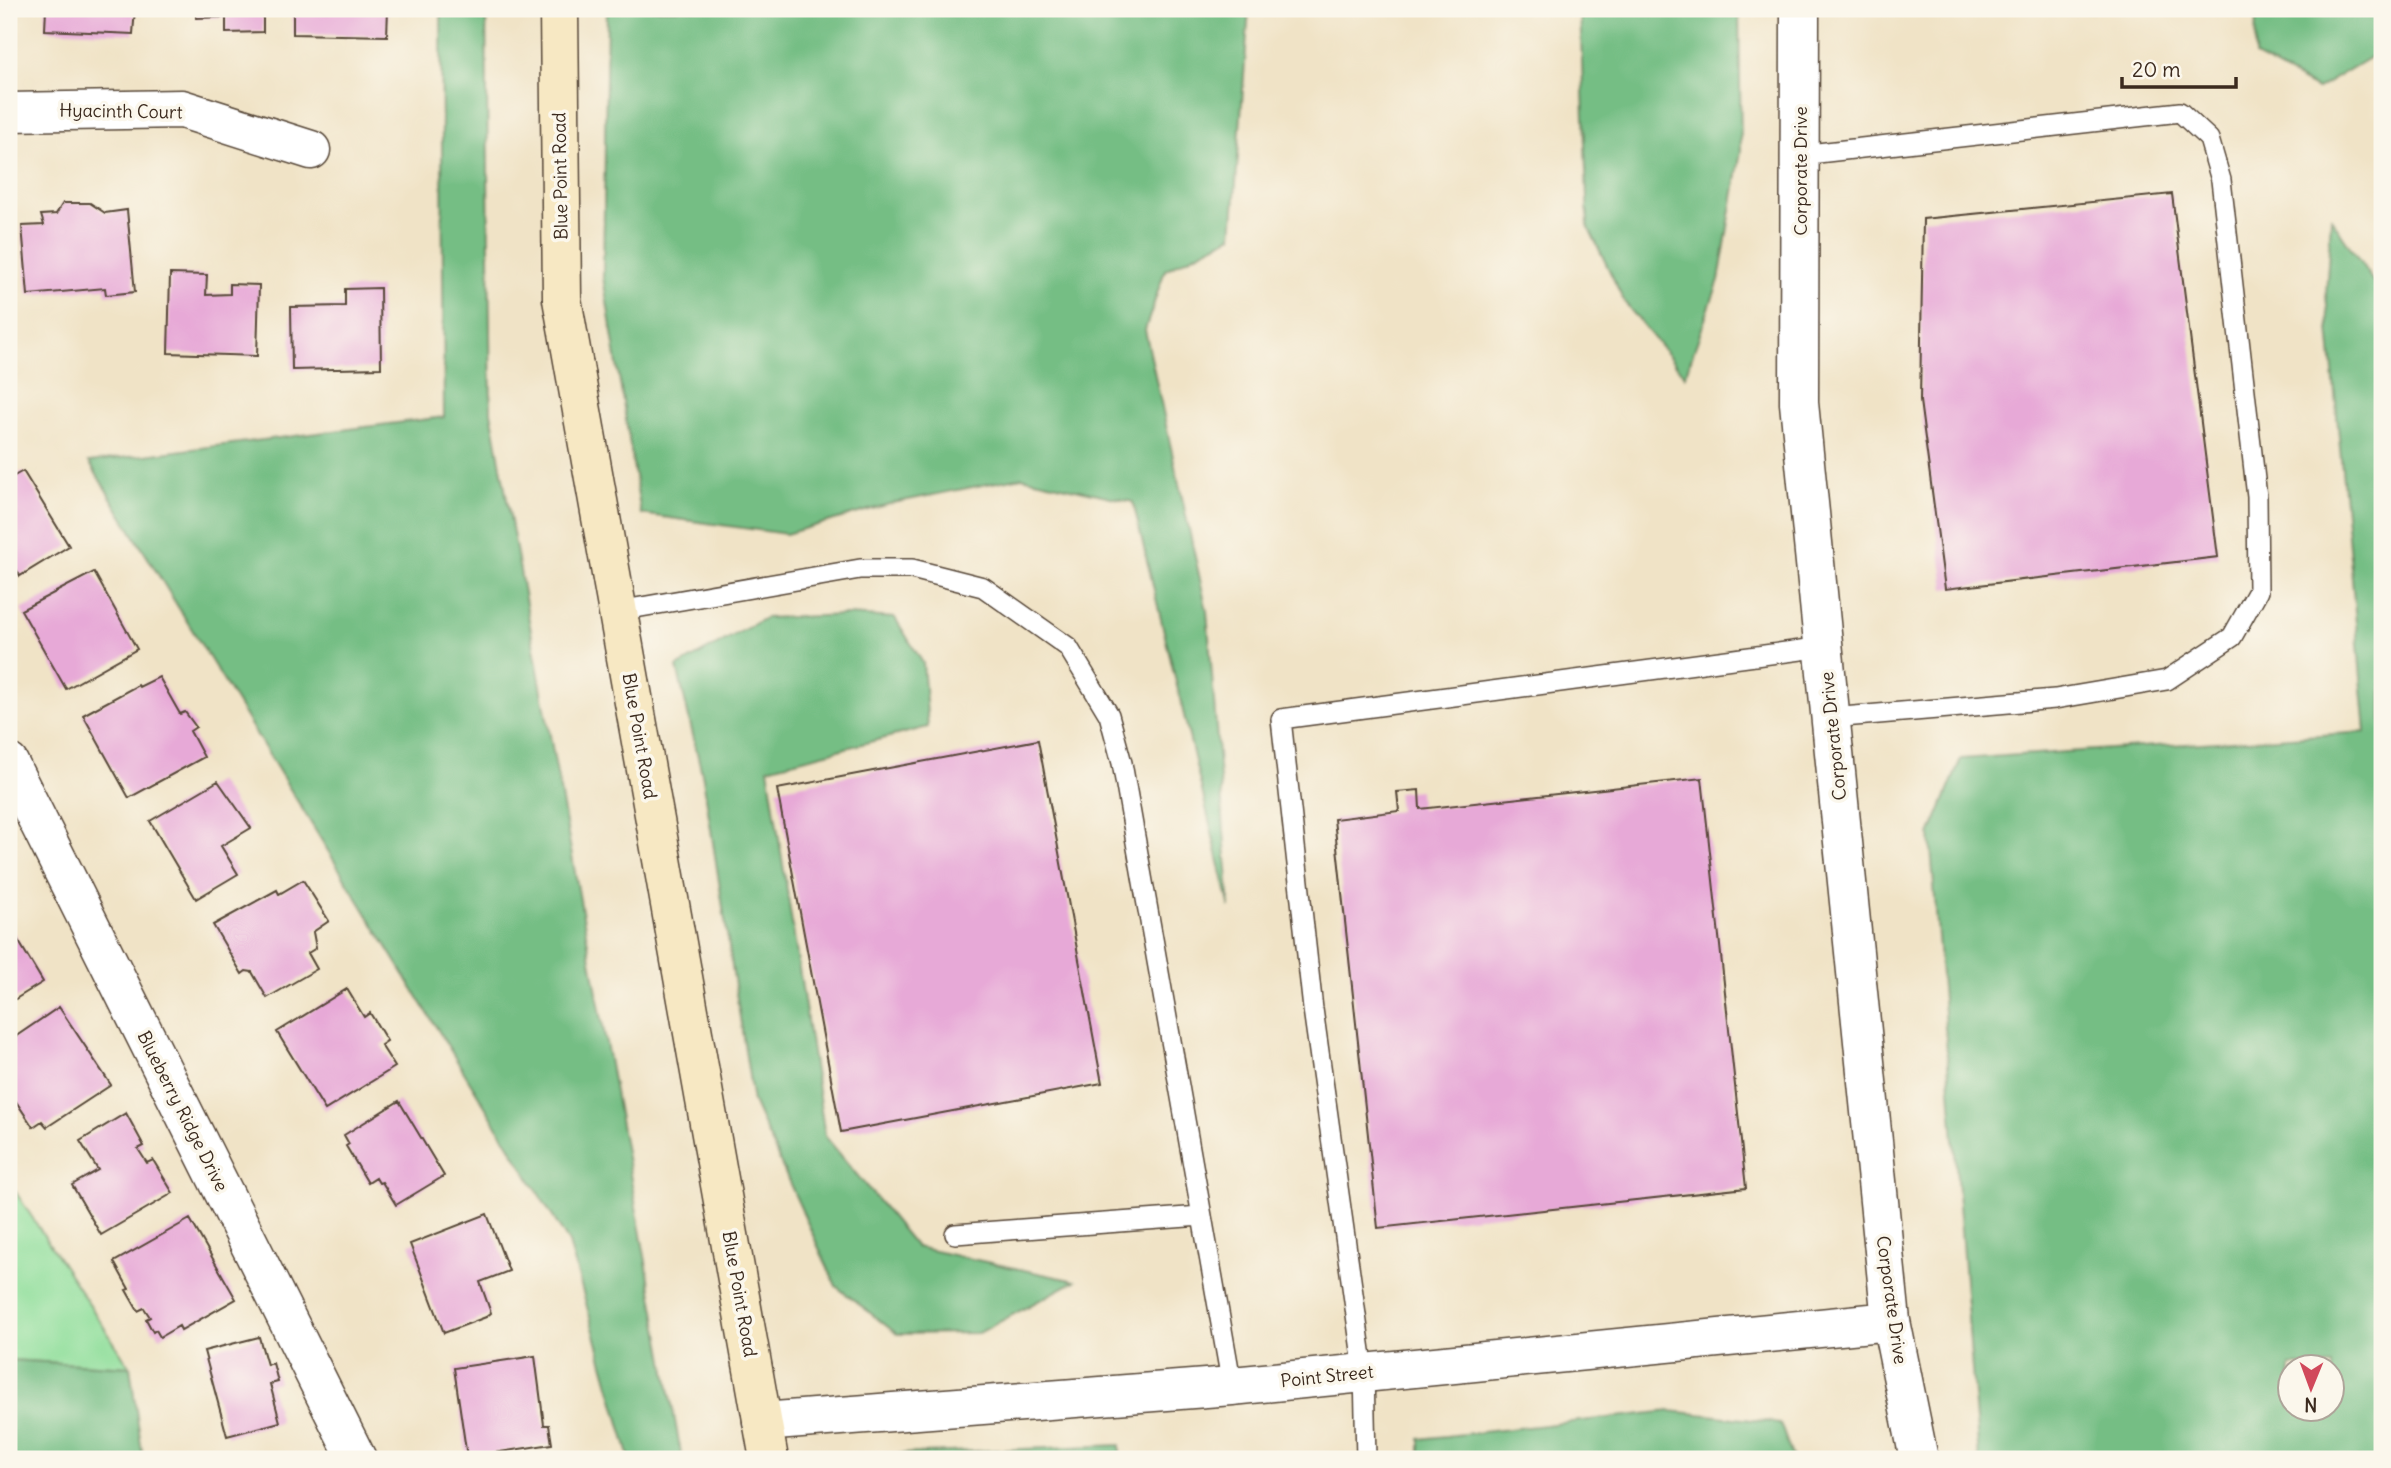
<svg xmlns="http://www.w3.org/2000/svg" width="2391" height="1468" font-family="Delius,sans-serif">
<style>
.green{fill:#92df9d;stroke:#66845e;stroke-width:2}
.forest{fill:#75be84;stroke:#587451;stroke-width:2;fill-rule:evenodd}
.building{fill:#e7a9d7}
.lines{fill:none;stroke-linecap:round;stroke-linejoin:round}
.lane-casing{stroke:#564637;stroke-width:22}
.street-casing{stroke:#564637;stroke-width:41}
.secondary-casing{stroke:#564637;stroke-width:41}
.lane{stroke:#fff;stroke-width:19}
.street{stroke:#fff;stroke-width:38}
.secondary{stroke:#f7e8c3;stroke-width:38}
.labels{text-anchor:middle;dominant-baseline:central;stroke-width:7;stroke-linejoin:round;paint-order:stroke}
.street-label{font-size:18px;fill:#3b2a1e;stroke:#fbf7ec}
</style>
<rect width="100%" height="100%" fill="#fbf7ec"/>
<filter id="ink" filterUnits="userSpaceOnUse"><feTurbulence type="fractalNoise" baseFrequency=".0143" numOctaves="2"/><feDisplacementMap in="SourceGraphic" scale="14" xChannelSelector="R" yChannelSelector="G"/><feConvolveMatrix kernelMatrix="1 2 1 2 8 2 1 2 1" color-interpolation-filters="sRGB"/></filter>
<filter id="wash" filterUnits="userSpaceOnUse"><feTurbulence type="fractalNoise" baseFrequency=".00686" numOctaves="4" result="noise"/><feDisplacementMap in="SourceGraphic" scale="28" xChannelSelector="R" yChannelSelector="G"/><feGaussianBlur stdDeviation="1.57" result="paint"/><feColorMatrix in="noise" values="0 0 0 0 0 0 0 0 0 0 0 0 0 0 0 0 0 1.4 0 .05"/><feComposite in="paint" operator="in"/></filter>
<g filter="url(#wash)">
<rect width="100%" height="100%" fill="#f0e3c6"/>
<path class="green" d="M9 1182 130 1367 9 1360Z"/>
<path class="forest" d="M441 9H486L491 412 682 1459H630L569 1243 89 462 444 417Z
M607 9H1249L1232 236 1165 270 1145 330 1207 611 1230 908 1133 502 1022 477 893 503 786 534 641 514 603 277Z
M1580 9H1739L1741 151 1719 280 1685 376 1625 303 1588 226Z
M2256 9H2377L2382 31V50L2317 89 2255 56Z
M2331 218 2382 295V1459H1979L1930 835 1961 759 2366 732 2326 295ZM2332 1366V1408H2290V1366Z
M848 615 895 618 923 663 928 727 768 768 825 1136 916 1247 1075 1281 979 1333 897 1334 836 1286 753 1102 703 778 677 667 765 618Z
M9 1360 130 1367 143 1459H9Z
M1670 1411 1780 1423 1793 1459H1420V1439Z
M1120 1445V1459H825V1457Z"/>
<g id="blocks">
<path class="building" d="M46 9H135L133 34 45 30Z
M196 9H263V32L226 33V17L196 18Z
M293 9H388L387 36 293 34Z
M2172 194 2218 557 1945 589 1920 401 1923 219Z
M63 203H90L105 213 127 210 135 292 106 295 105 288 28 295 22 226 44 225 41 215 56 214Z
M170 274 207 275 206 295 230 294V284L259 285 257 356 168 353Z
M380 288 381 368 292 370 291 307 345 306V289Z
M23 471 69 546 20 576 9 557V479Z
M94 572 137 649 66 689 21 610Z
M159 677 180 714 185 712 196 727 190 731 204 757 129 798 83 715 138 685 139 687Z
M1038 740 1102 1083 841 1132 777 789Z
M1702 778 1746 1188 1378 1228 1334 819 1399 811 1397 792 1419 790 1420 809Z
M218 781 251 828 221 846 238 874 196 899 150 821Z
M303 880 329 921 313 932 316 948 308 953 317 969 267 998 252 972 246 971 242 974 213 925 277 890 279 894Z
M9 925 43 982 9 1003Z
M347 989 364 1017 370 1013 387 1041 381 1045 395 1067 325 1110 277 1032Z
M59 1007 111 1085 47 1127 42 1121 33 1127 13 1097 9 1100V1041Z
M399 1101 444 1176 396 1205 382 1182 379 1183 376 1178 368 1183 346 1146 349 1144 344 1135Z
M126 1113 144 1146 138 1149 147 1163 153 1160 173 1193 101 1235 72 1185 98 1170 80 1141Z
M487 1214 509 1271 480 1282 491 1313 486 1317 444 1333 410 1244Z
M190 1219 236 1299 181 1330 179 1326 160 1337 156 1330 153 1332 146 1319 150 1317 144 1308 138 1311 126 1290 129 1289 114 1262Z
M259 1337 267 1365 273 1363 278 1382 270 1384 280 1422 227 1436 204 1351Z
M535 1356 544 1425H549L552 1444 467 1457 454 1368Z"/>
</g>
</g>
<g filter="url(#ink)">
<use href="#blocks" fill-opacity="0" stroke="#564637" stroke-width="2"/>
<g class="lines">
<defs>
<path id="lane" d="M1800 155 2180 112 2209 139 2221 180 2257 497 2258 591 2232 637 2167 680 2055 699 1831 718
M618 611 860 569H912L983 587 1068 647 1109 715 1122 763 1232 1386
M955 1234 1201 1216
M1366 1459 1364 1372 1313 1009 1281 719 1824 647"/>
<path id="street" d="M1800 9 1799 403 1891 1321 1919 1459
M9 112 182 109 311 150
M9 763 357 1459
M762 1422 1232 1386 1891 1321"/>
<path id="secondary" d="M559 9 562 299 769 1459"/>
</defs>
<use href="#lane" class="lane-casing"/>
<use href="#street" class="street-casing"/>
<use href="#secondary" class="secondary-casing"/>
<use href="#lane" class="lane"/>
<use href="#street" class="street"/>
<use href="#secondary" class="secondary"/>
</g>
</g>
<g class="labels">
<g class="street-label">
<text transform="translate(121 111) rotate(1)">Hyacinth Court</text>
<text transform="translate(1800 171) rotate(-90)">Corporate Drive</text>
<text transform="translate(560 176) rotate(-91)">Blue Point Road</text>
<text transform="translate(640 736) rotate(80)">Blue Point Road</text>
<text transform="translate(1833 736) rotate(-96)">Corporate Drive</text>
<text transform="translate(183 1111) rotate(63)">Blueberry Ridge Drive</text>
<text transform="translate(740 1294) rotate(80)">Blue Point Road</text>
<text transform="translate(1892 1300) rotate(82)">Corporate Drive</text>
<text transform="translate(1327 1376) rotate(-6)">Point Street</text>
</g>
</g>
<rect width="2391" height="1468" fill="none" stroke="#fbf7ec" stroke-width="35"/>
<g transform="translate(2311 1388) rotate(181)"><circle r="33" fill="#fbf7ec" stroke="#aea59a" stroke-width="2"/>
<path d="M0-5L12 26L0 18L-12 26Z" fill="#d1495b"/>
<text y="-10" font-size="19" font-weight="bold" text-anchor="middle" fill="#3b2a1e">N</text>
</g>
<path d="M2122 77v10h114v-10" fill="none" stroke="#3b2a1e" stroke-width="3.5"/>
<text x="2132" y="77" font-size="21" fill="#3b2a1e" stroke="#fbf7ec" stroke-width="5" paint-order="stroke">20 m</text>
</svg>
